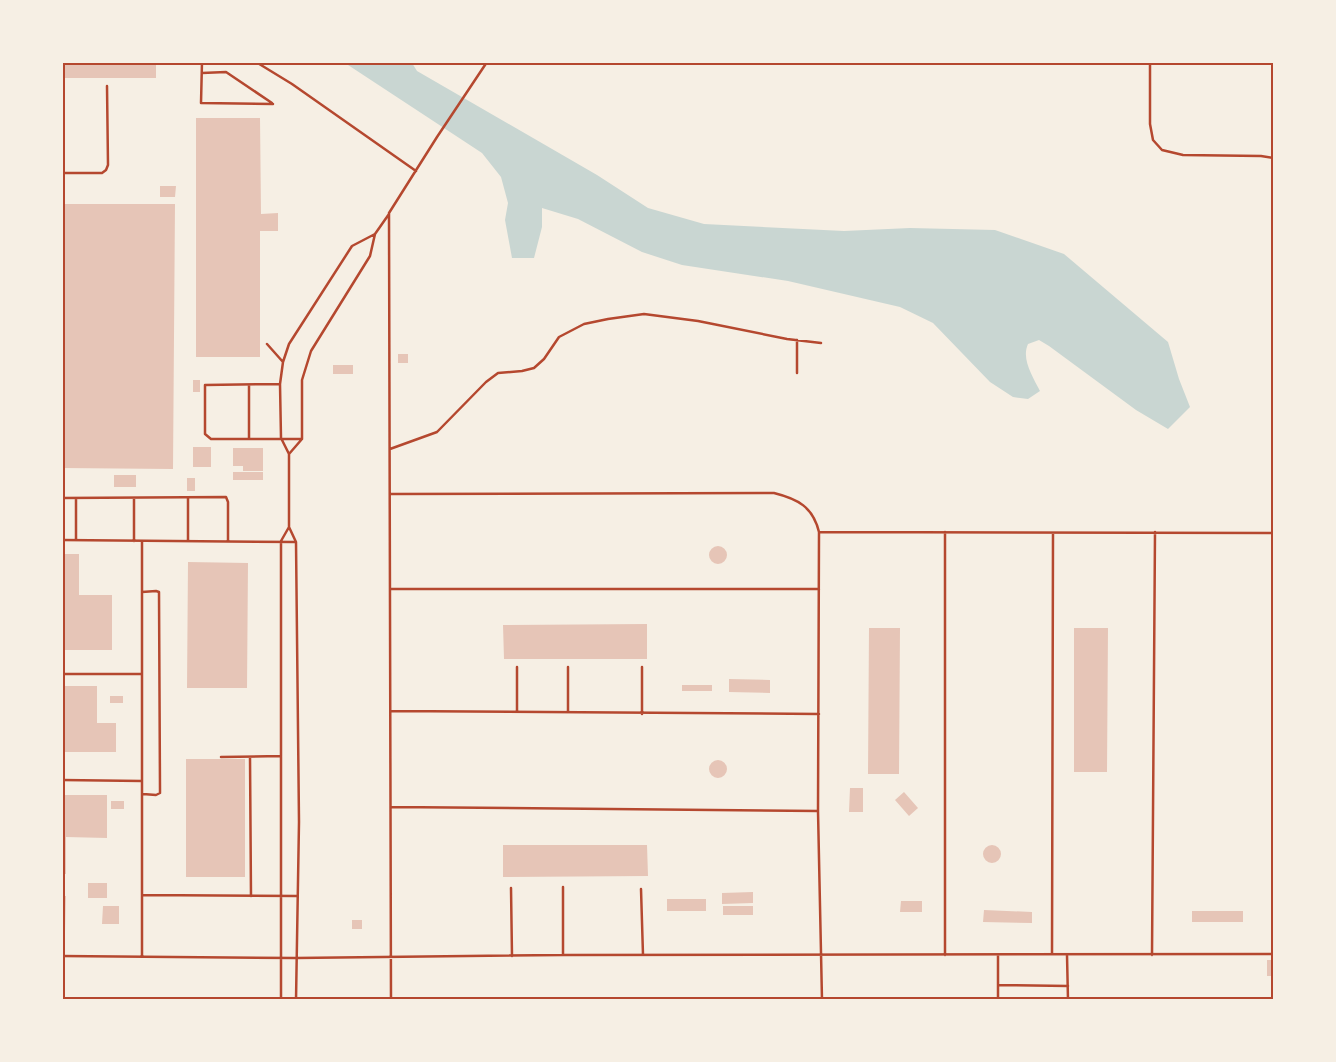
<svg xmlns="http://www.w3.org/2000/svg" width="1336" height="1062" font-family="'Open Sans',sans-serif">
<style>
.water{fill:#c9d6d2}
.building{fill:#e6c5b7}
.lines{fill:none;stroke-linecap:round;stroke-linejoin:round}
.service{stroke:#b5482f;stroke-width:2.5}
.neatline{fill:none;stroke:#b5482f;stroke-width:2}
</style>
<rect width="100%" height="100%" fill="#f6efe4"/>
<path class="water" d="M345 63H412L417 71 597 175 648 208 704 224 844 231 910 228 995 230 1064 254 1168 342 1179 379 1190 407 1168 429 1136 410 1049 346 1039 340 1028 344C1021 359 1033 377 1040 391L1028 399 1013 397 990 382 933 323 900 307 788 281 682 265 642 252 578 219 542 208V227L534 258H512L505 220 508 203 501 177 482 153Z"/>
<path class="building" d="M63 64H156V78H63Z
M196 118H260L261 214 278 213V231H260V357H196Z
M160 186H176L175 197H160Z
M62 204H175L173 469 62 468Z
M398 354H408V363H398Z
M333 365H353V374H333Z
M193 380H200V392H193Z
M193 447H211V467H193Z
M233 448H263V471H243V466H233Z
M233 472H263V480H233Z
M114 475H136V487H114Z
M187 478H195V491H187Z
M709 555a9 9 0 1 1 18 0a9 9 0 1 1-18 0Z
M62 554H79V595H112V650H62Z
M188 562 248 563 247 688H187Z
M647 624V659H504L503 625Z
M869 628H900L899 774H868Z
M1074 628H1108L1107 772H1074Z
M729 679 770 680V693L729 692Z
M682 685H712V691H682Z
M62 686H97V723H116V752H62Z
M110 696H123V703H110Z
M186 759H245V877H186Z
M709 769a9 9 0 1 1 18 0a9 9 0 1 1-18 0Z
M850 788H863V812H849Z
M904 792 918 808 909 816 895 800Z
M62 795H107V838L66 837V874H62Z
M111 801H124V809H111Z
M503 845H647L648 876 503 877Z
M983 854a9 9 0 1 1 18 0a9 9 0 1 1-18 0Z
M88 883H107V898H88Z
M753 892V903L722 904V893Z
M62 896H66L65 932H62Z
M667 899H706V911H667Z
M901 901H922V912H900Z
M103 906H119V924H102Z
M723 906H753V915H723Z
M984 910 1032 912V923L983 922Z
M1192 911H1243V922H1192Z
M352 920H362V929H352Z
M1267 960H1274V976H1267Z"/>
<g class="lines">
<path class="service" d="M202 62 201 103 273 104
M256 62 292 84 416 171
M1150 62V124L1153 140 1162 150 1183 155 1261 156 1274 158
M202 73 226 72 272 103
M62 173H102L106 170 108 165 107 86
M797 340V373
M267 344 283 362
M280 384 205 385V434L211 439H302
M249 438V385
M390 449 437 432 486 382 498 373 522 371 534 368 544 359 559 337 584 324 608 319 644 314 698 321 787 339 821 343
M289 454 302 439V380L311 351 370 256 375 234 389 214
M391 494 774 493C798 499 813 507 819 532L818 811 822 1000
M62 498 226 497 228 502V541
M134 498V541
M188 498V541
M76 499V540
M819 532 1274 533
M62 540 296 542
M142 541V956
M391 589H819
M142 592 156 591 159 592 160 790V793L156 795 143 794
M517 667V712
M642 667V714
M62 674H142
M391 711 819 714
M568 712V667
M221 757 281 756
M250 757 251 896
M62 780 142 781
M391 807 818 811
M563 887V955
M511 888 512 956
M641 889 643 955
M142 895 297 896
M1052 954 1053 533
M945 955V532
M998 955V1000
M1067 955 1068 1000
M1152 955 1155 532
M62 956 296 958 563 955 1274 954
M998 985 1068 986
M281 1000V541L289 527
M296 1000 299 822 296 542 289 527V454L281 438 280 384 283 362 289 344 352 246 375 234
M391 1000 389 213 437 137 487 62"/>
</g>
<rect width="1336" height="1062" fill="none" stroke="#f6efe4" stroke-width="128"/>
<rect x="64" y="64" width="1208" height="934" class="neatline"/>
</svg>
